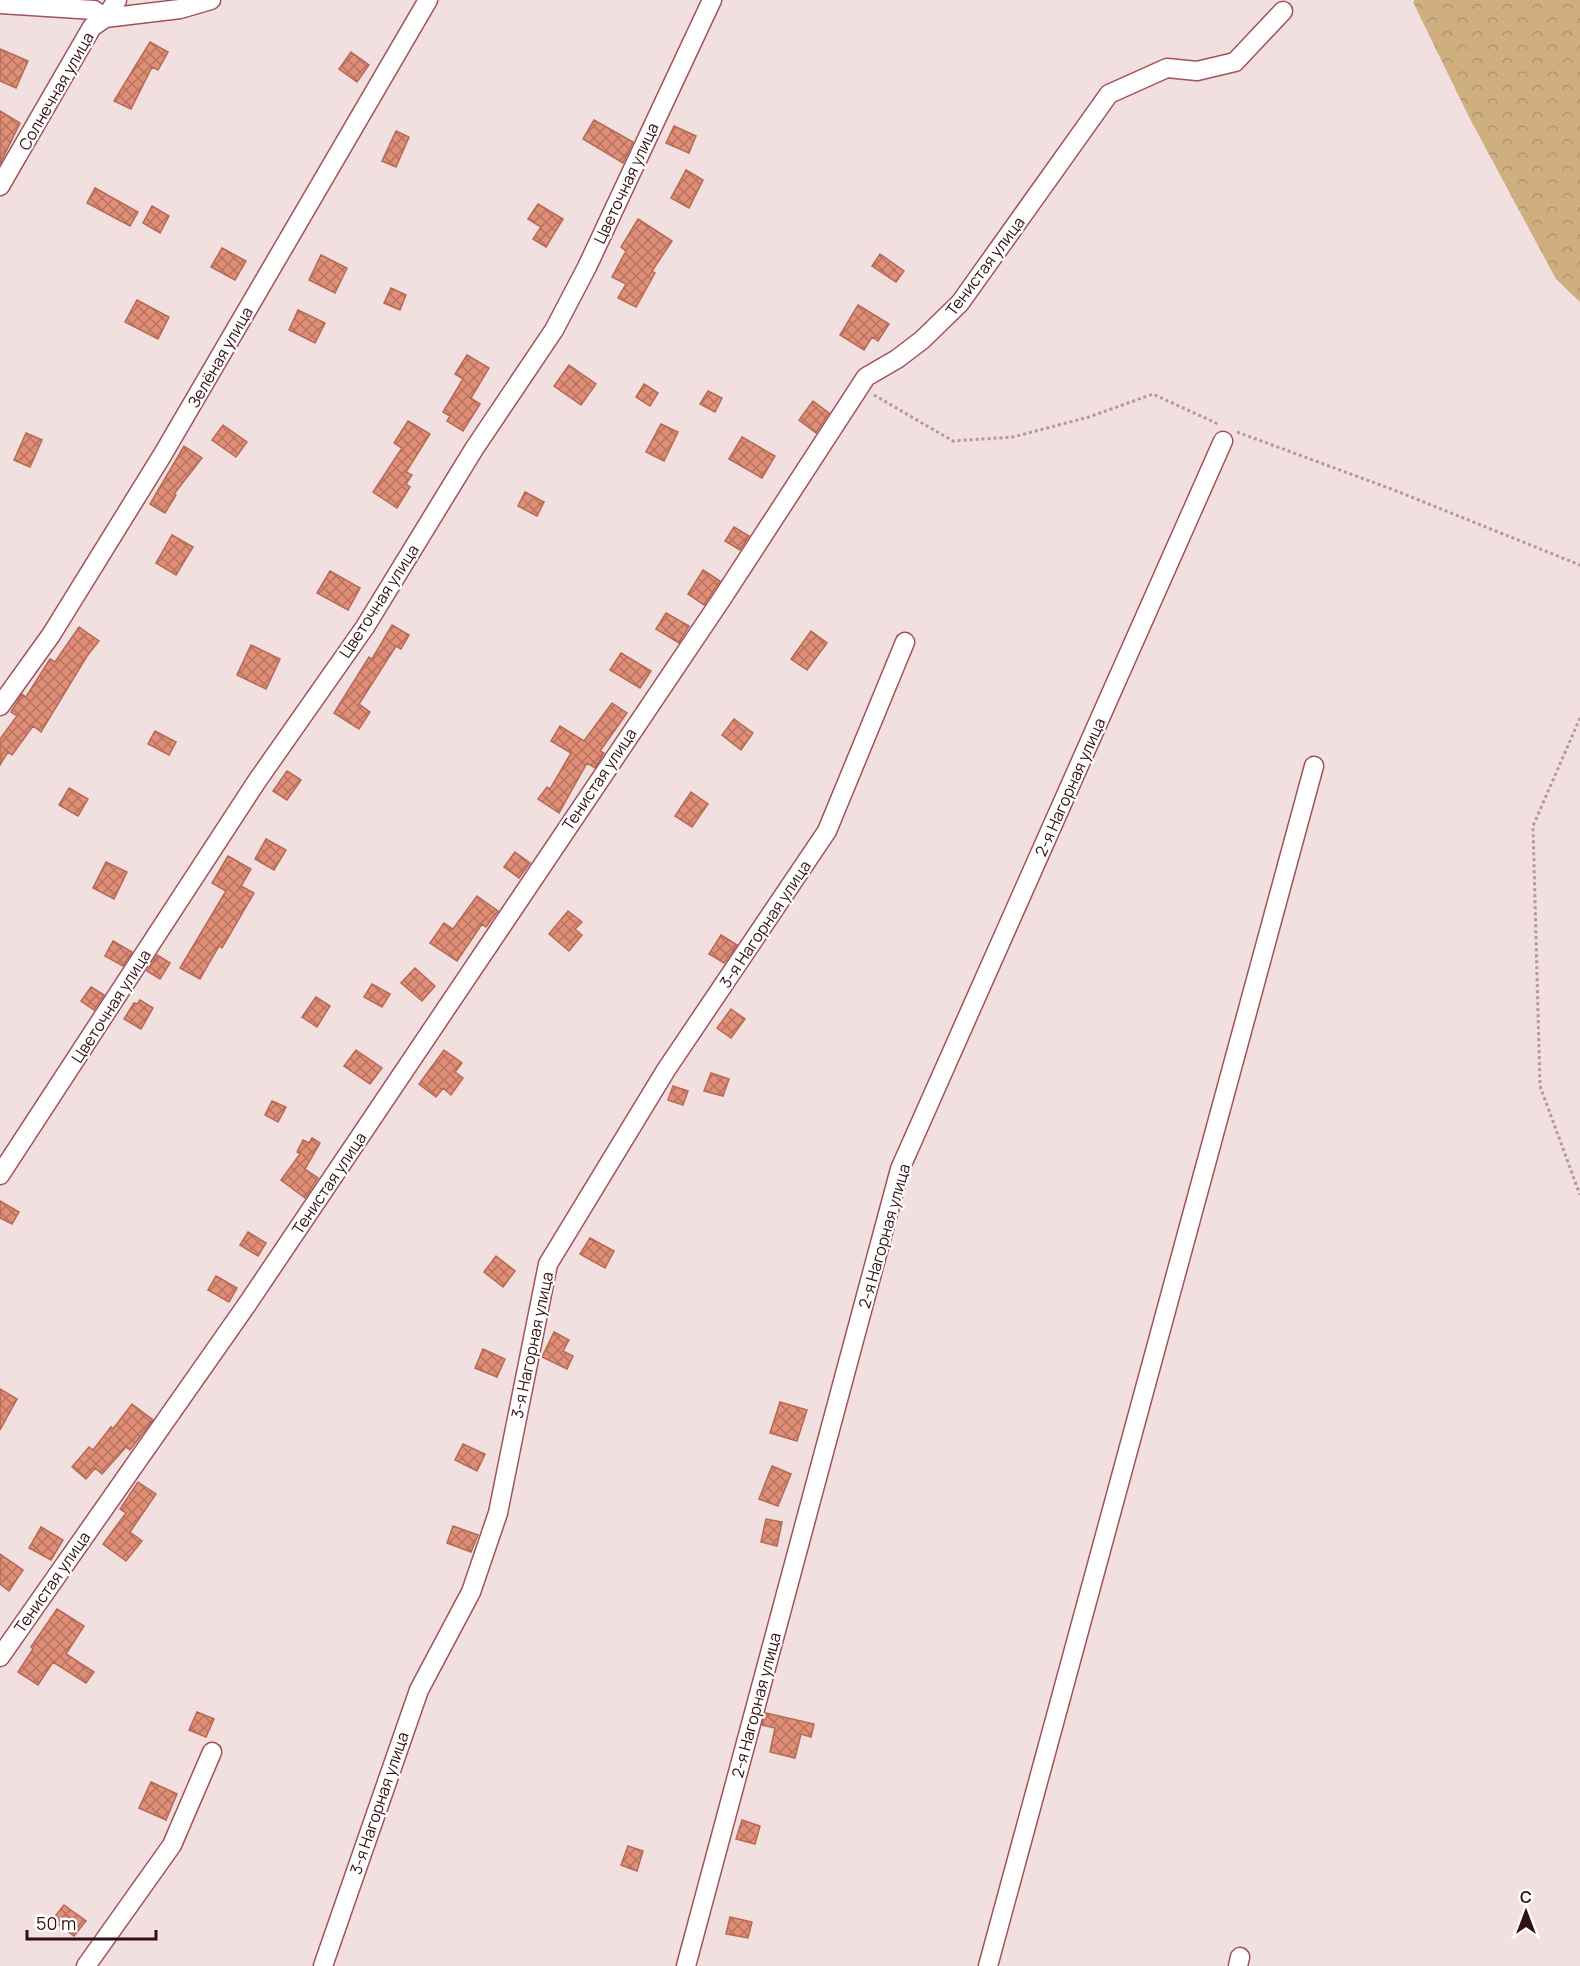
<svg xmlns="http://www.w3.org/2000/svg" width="1580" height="1966" font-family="Manrope,sans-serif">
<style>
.forest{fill:url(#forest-crowns)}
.building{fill:url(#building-cross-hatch);stroke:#b76953;stroke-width:1.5}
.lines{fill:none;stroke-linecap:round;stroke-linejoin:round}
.minor-casing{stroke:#a25258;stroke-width:21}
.path{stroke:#b29a9b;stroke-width:3;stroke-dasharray:3 3;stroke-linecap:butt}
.minor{stroke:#fff;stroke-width:18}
.labels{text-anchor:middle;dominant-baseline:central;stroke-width:4.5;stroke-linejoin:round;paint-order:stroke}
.street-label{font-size:16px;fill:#301013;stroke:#fff}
</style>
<defs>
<pattern id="forest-crowns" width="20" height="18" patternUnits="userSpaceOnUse" patternTransform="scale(1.5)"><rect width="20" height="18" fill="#cfae7f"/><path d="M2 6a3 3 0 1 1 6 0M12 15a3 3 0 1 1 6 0" fill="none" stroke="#b2956d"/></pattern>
<pattern id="building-cross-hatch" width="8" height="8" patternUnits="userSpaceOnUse" patternTransform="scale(1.5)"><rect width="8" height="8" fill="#e08e77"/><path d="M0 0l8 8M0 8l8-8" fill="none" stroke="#b67360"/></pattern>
</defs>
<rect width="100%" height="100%" fill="#f2dfdf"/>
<path class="forest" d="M1415 0H1580V302L1556 279 1469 117 1413 2Z"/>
<path class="building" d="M150 42 168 52 158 70 152 67 131 109 114 101Z
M0 49 28 61 16 88 0 81Z
M351 52 369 65 357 82 339 69Z
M0 111 20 123 0 164Z
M594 120 633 142 623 163 583 139Z
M674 126 696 136 689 153 666 143Z
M396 131 409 137 396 167 382 161Z
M686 170 703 180 689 208 671 198Z
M95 188 138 212 130 226 87 203Z
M538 204 563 219 546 247 533 239 541 227 528 219Z
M152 206 169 216 160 233 143 223Z
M638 219 672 241 652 271 655 273 636 307 618 298 626 284 612 277 626 251 621 247Z
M222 248 246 261 235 280 211 267Z
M880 254 904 271 896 282 872 266Z
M321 255 347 268 335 293 309 280Z
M391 288 406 295 400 310 384 303Z
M137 300 169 317 158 339 125 322Z
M858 305 889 324 878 341 872 337 864 350 840 335Z
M298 310 325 323 315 343 289 330Z
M467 355 489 368 471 398 480 404 463 431 447 421 450 416 443 412 463 379 455 374Z
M569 365 596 384 581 405 554 386Z
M644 384 658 393 650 406 636 397Z
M708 391 722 398 715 412 700 404Z
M813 401 829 413 816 433 799 420Z
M408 421 430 434 406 472 412 475 406 484 410 487 397 508 373 492 402 448 394 443Z
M661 424 678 432 664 461 646 452Z
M223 425 247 442 236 457 212 440Z
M26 433 42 440 30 467 14 460Z
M742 437 775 456 762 478 729 459Z
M184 446 202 458 174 494 176 495 165 513 150 504Z
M525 492 544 502 537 516 518 506Z
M734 527 749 536 740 550 725 541Z
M172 535 193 547 176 575 156 563Z
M703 570 720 581 704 605 688 594Z
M330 571 360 588 348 610 317 593Z
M666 613 689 626 679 643 656 629Z
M392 625 409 635 401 649 396 646 359 704 370 712 359 729 334 713 369 657 372 659Z
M79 627 99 641 87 656 41 732 33 726 12 755 8 752 0 765V739L17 716 11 712 22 694 26 697 50 659 55 662Z
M811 631 827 643 807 670 791 659Z
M251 645 280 659 266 689 237 675Z
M621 653 651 671 640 688 610 670Z
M612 703 627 713 600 751 604 753 595 768 587 763 559 813 538 799 547 787 550 789 571 753 551 741 560 726 584 741Z
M734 719 753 733 741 750 722 735Z
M155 731 176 742 169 755 148 744Z
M287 771 301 780 287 800 273 791Z
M69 788 88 799 78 816 59 805Z
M691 792 708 804 692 827 675 816Z
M266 839 286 850 274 870 255 859Z
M515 852 530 863 519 878 504 867Z
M228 856 251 869 241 886 254 893 222 948 219 946 200 979 180 968 226 891 212 883Z
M106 862 127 872 114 899 93 888Z
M477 896 498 911 486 927 482 924 457 961 430 943 444 923 453 929Z
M568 911 582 922 575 929 582 935 569 951 549 934Z
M721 935 737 945 724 963 709 954Z
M113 941 132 952 123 966 105 956Z
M157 955 170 963 160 979 147 971Z
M415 968 435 986 422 1001 401 983Z
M372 984 390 994 382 1007 364 997Z
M91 987 104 995 94 1010 81 1001Z
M316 997 330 1006 317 1027 302 1017Z
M140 1000 153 1008 141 1029 124 1019 134 1003 137 1004Z
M731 1009 745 1019 731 1038 717 1028Z
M356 1050 382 1068 370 1084 344 1066Z
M444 1050 462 1063 455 1072 463 1078 451 1095 443 1088 436 1097 419 1084Z
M711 1073 729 1079 723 1096 704 1091Z
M673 1086 688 1091 683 1105 668 1100Z
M272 1101 286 1107 278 1122 265 1115Z
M312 1138 320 1143 305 1169 318 1178 305 1198 281 1180 300 1154 297 1152 303 1140 309 1143Z
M0 1201 19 1212 12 1224 0 1218Z
M248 1232 266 1243 258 1256 240 1245Z
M590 1238 614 1251 605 1268 580 1254Z
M496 1256 515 1271 503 1287 484 1272Z
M216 1276 237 1288 229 1302 208 1290Z
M554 1332 569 1340 563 1351 573 1356 567 1369 542 1357Z
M483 1349 505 1359 497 1377 475 1368Z
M0 1389 17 1399 0 1430Z
M780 1402 807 1410 797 1441 770 1433Z
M132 1404 153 1420 130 1450 126 1447 102 1474 95 1468 86 1479 72 1467 89 1447 93 1450 111 1427 113 1429Z
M463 1444 485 1454 477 1471 455 1460Z
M772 1466 791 1474 778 1506 759 1499Z
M138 1482 156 1494 130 1532 142 1541 126 1561 103 1544 126 1513 120 1509Z
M766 1519 782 1522 777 1546 761 1542Z
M453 1526 478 1535 471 1552 447 1543Z
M41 1527 63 1540 51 1560 29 1548Z
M0 1554 23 1570 9 1591 0 1584Z
M57 1609 84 1626 66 1654 94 1672 86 1683 53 1662 38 1685 18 1672 33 1649 31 1647Z
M197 1712 214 1719 206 1737 189 1730Z
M766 1713 814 1724 811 1737 801 1734 795 1758 770 1752 775 1728 762 1725Z
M151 1782 177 1794 166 1820 139 1808Z
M742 1820 760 1826 755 1844 736 1839Z
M628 1846 643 1851 637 1871 621 1865Z
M64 1905 86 1921 74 1936 52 1920Z
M730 1917 752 1922 748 1938 726 1934Z"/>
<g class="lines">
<defs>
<path id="minor" d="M0 4 94 10 105 18 180 9 211 0
M0 186 92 27 105 18 117 0
M0 706 51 635 163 454 428 0
M0 1175 257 781 365 627 474 449 554 330 587 267 712 0
M0 1657 248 1303 721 600 866 377 897 359 922 340 960 303 1109 94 1167 68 1197 71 1235 62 1283 11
M86 1966 172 1845 212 1752
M323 1966 419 1690 471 1592 498 1513 548 1264 666 1070 827 831 905 642
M686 1966 900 1169 1223 441
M988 1966 1314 766
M1238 1966 1240 1957"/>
</defs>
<use href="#minor" class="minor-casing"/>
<path class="path" d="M874 395 953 441 1013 437 1089 417 1153 394 1220 425
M1237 432 1394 490 1580 565
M1580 718 1533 826 1540 1086 1580 1195"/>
<use href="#minor" class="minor"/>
</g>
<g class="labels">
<g class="street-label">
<text transform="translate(56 91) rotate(-60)">Солнечная улица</text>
<text transform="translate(626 183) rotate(-65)">Цветочная улица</text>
<text transform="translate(985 266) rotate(-53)">Тенистая улица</text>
<text transform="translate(220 357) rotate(-60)">Зелёная улица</text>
<text transform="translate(379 601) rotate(-57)">Цветочная улица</text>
<text transform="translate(599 779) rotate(-56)">Тенистая улица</text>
<text transform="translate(1070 787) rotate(-66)">2-я Нагорная улица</text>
<text transform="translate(765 924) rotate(-56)">3-я Нагорная улица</text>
<text transform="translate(111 1006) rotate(-57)">Цветочная улица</text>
<text transform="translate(329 1183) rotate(-56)">Тенистая улица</text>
<text transform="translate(884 1236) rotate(-74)">2-я Нагорная улица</text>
<text transform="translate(532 1345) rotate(-78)">3-я Нагорная улица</text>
<text transform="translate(52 1582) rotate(-55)">Тенистая улица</text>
<text transform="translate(756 1705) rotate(-75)">2-я Нагорная улица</text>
<text transform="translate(379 1803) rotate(-71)">3-я Нагорная улица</text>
</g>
</g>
<g transform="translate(1526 1912)" stroke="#ffffff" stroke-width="4.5" paint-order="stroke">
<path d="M0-4.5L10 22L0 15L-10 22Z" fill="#301013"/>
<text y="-9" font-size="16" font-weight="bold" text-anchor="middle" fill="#301013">С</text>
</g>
<path d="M27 1930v9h129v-9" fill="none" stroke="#301013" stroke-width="3"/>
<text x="36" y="1930" font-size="18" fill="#301013" stroke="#ffffff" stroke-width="4.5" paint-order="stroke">50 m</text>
</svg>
